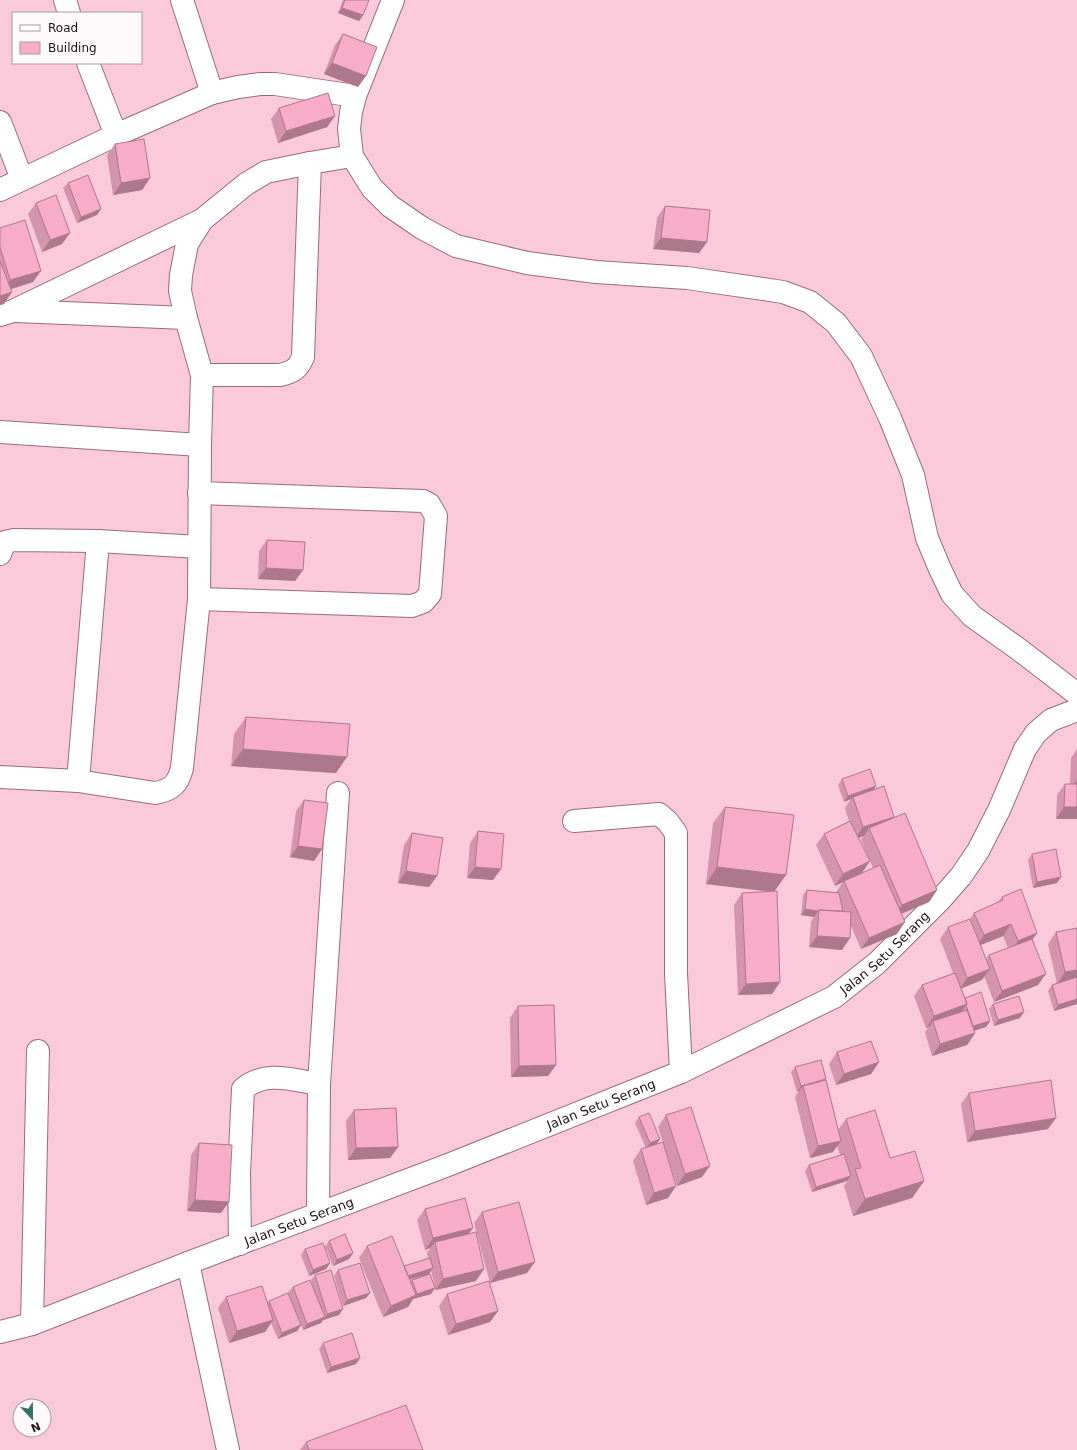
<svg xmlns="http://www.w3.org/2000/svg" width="1077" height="1450" font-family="'DejaVu Sans',sans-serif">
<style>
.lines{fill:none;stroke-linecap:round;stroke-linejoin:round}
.minor-casing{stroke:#986c7b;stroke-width:24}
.minor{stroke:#fff;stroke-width:22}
.wall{fill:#d494ab;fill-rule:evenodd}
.shaded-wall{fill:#ad788b}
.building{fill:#f7acc7;stroke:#ad788b}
.labels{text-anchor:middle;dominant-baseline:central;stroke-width:3;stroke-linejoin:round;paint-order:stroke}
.street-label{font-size:13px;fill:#231218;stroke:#fef9fb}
</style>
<rect width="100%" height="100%" fill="#fbcada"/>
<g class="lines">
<defs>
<g id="minor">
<path d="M65 0 69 13"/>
<path d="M182 0 212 93"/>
<path d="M393 0 355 96 351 112 349 129 352 156 372 188 390 206 422 228 456 246 527 263 596 272 687 278 783 292 810 302 836 323 861 356 890 418 913 475 927 538 940 569 952 594 972 616 1017 648 1077 694"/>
<path d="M88 63 116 135"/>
<path d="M0 122 22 179"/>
<path d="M0 190 116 135 212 93 238 87 260 84H275L355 96"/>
<path d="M16 311 186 318"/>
<path d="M0 315 13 311 202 220"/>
<path d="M202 375H280C293 372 298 369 303 357L310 163"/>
<path d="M0 432 200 445"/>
<path d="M0 554 5 542 14 540 98 541 199 547"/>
<path d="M199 599 412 606 423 602 430 594 436 516 429 504 423 501 199 493"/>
<path d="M0 777 78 781 155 793C172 790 178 784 182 768L199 599 200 445 202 375 186 318 180 291 181 275 187 244 202 220 246 184 266 172 310 163 352 156"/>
<path d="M78 781 98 541"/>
<path d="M574 821 659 814 668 822 676 833V973L681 1072"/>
<path d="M318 1214 319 1084 338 793"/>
<path d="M240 1244 239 1173 243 1089C266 1070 292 1080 319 1084"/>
<path d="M188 1263 228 1450"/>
<path d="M32 1324 38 1051"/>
<path id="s1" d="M0 1332 32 1324 188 1263 448 1165 681 1072 834 997 877 963 940 900 961 876 978 851 999 810 1025 749 1036 733 1051 720 1077 710"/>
</g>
</defs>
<use href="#minor" class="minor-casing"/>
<use href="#minor" class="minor"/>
</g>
<path class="wall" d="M343 0H369L363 15 359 21 338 13Z
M343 34 358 87 324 74 335 45Z
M279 108 335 116 327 127 278 143 271 119Z
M115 144 150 178 142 190 113 195 107 155Z
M68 183 97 215 77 223 63 188Z
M36 203 62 244 42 252 28 214Z
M665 206 707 242 699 253 653 249 657 218Z
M0 228 33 282 11 289 4 304 0 305Z
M267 540 303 570 295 581 258 579 259 551Z
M246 717 336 773 231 766 234 734Z
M1077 749V819H1056L1057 795 1065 784H1070L1071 758Z
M842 779 876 786 873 790 893 818 937 890 929 902 901 914 897 934 861 949 851 926 842 950 809 947 811 921 814 917 801 915 803 895 807 890 836 893V892L843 882 835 886 816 845 824 834 849 821 845 808 851 799 844 802 838 785ZM864 836 861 840 873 868 862 873 859 838ZM842 905 843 909 844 912 843 911Z
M304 800 322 849 314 861 290 857 296 811Z
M725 807 775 891 780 982 772 994 738 995 734 905 742 893 771 892 706 884 713 823Z
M478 831 493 880 467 878 470 843Z
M412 833 437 876 429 887 398 883 404 845Z
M1032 854 1057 883 1033 888 1028 860Z
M1002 897 1037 933 1033 939 1038 985 994 1002 984 976 982 980 961 988 965 998 990 1021 986 1027 974 1031 975 1033 967 1045 932 1056 925 1032 929 1027 926 1028 914 996 922 985 953 973 940 939 948 927 970 919 974 913 998 902ZM1003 936 1008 948 989 955 986 959 980 945Z
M1077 928V1004L1054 1011 1048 991 1052 985 1057 984 1048 944 1056 932Z
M993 1004 1020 1018 994 1026 989 1009Z
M518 1006 556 1065 548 1076 511 1077 510 1018Z
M837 1052 879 1062 871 1074 836 1085 829 1064Z
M795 1067 826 1080 838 1130 846 1119 890 1158 924 1181 912 1198 853 1216 844 1186 848 1180 847 1181 812 1192 805 1171 809 1165 840 1155 837 1146 833 1152 810 1158 795 1097 799 1091 797 1092 791 1072Z
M969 1093 1048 1129 967 1142 961 1104Z
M354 1110 398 1147 390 1158 348 1160 346 1121Z
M666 1115 702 1177 677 1186 658 1127Z
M639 1117 660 1139 656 1144 668 1198 646 1205 633 1161 641 1149 646 1148 635 1123Z
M199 1143 221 1213 187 1211 191 1155Z
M425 1209 469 1233 476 1281 435 1290V1288L431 1294 413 1299 408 1307 383 1317 359 1258 367 1246 404 1266 428 1258 427 1253 430 1248 425 1250 417 1220ZM431 1270 435 1287 412 1280 410 1282V1280L429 1274Z
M482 1212 527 1273 490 1283 474 1223Z
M329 1241 353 1253 349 1259 333 1266 325 1247Z
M305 1249 330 1263 326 1269 309 1276 301 1255Z
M338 1270 370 1293 366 1298 343 1306 334 1276Z
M315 1275 339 1315 323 1320 321 1323 303 1330 288 1292 293 1287 314 1291 311 1280Z
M447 1294 498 1311 490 1322 448 1335 439 1306Z
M226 1297 268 1303 269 1301 301 1325 297 1331 278 1339 271 1323 265 1332 229 1343 218 1308Z
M323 1343 360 1358 356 1364 327 1373 319 1349Z
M306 1442 423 1450H300Z"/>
<path class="shaded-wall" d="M342 8 363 15 359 21 338 13Z
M332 63 366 76 358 87 324 74Z
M335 116 327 127 278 143 286 131Z
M150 178 142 190 113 195 121 183Z
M101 209 97 215 77 223 81 217Z
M70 233 62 244 42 252 50 240Z
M661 238 707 242 699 253 653 249Z
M41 271 33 282 2 292 10 280Z
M12 292 4 304 0 305V296Z
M266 568 303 570 295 581 258 579Z
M243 749 347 757 336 773 231 766Z
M1077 780V790H1070Z
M876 786 872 792 853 797 851 799 844 802 848 796Z
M1064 807H1077V819H1056Z
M894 817 886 828H869L864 836 855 839 863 827Z
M298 846 322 849 314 861 290 857Z
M870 861 862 873 844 881 843 882 835 886 843 874Z
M475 867 501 869 493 880 467 878Z
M717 867 786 875 774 892 706 884Z
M406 871 437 876 429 887 398 883Z
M1061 877 1057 883 1033 888 1037 882Z
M937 890 929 902 894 917 902 905Z
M805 909 818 911 814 917 801 915Z
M905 922 897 934 861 949 869 938Z
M1011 924 1003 936 976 947 984 935Z
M1037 933 1029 944 1010 952 1018 941Z
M817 936 850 938 842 950 809 947Z
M990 969 982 980 960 989 967 978Z
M1077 970V979L1057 984 1065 972Z
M1046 974 1038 985 994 1002 1002 991Z
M780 982 772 994 738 995 746 984Z
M1077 999V1004L1054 1011 1058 1005Z
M967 1004 959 1015 933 1021 929 1027 926 1028 934 1016Z
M1024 1012 1020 1018 994 1026 998 1020Z
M990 1021 986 1027 969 1032 973 1026Z
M975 1033 967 1045 932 1056 940 1044Z
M879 1062 871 1074 836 1085 844 1074Z
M556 1065 548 1076 511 1077 519 1066Z
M826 1079 803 1086 799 1091 797 1092 801 1086Z
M1056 1118 1048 1129 967 1142 975 1131Z
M660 1139 656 1145 646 1149 650 1143Z
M841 1141 833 1152 810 1158 818 1146Z
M398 1147 390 1158 348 1160 356 1148Z
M710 1166 702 1177 677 1186 685 1174Z
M851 1176 847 1181 812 1192 816 1187Z
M924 1181 912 1198 853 1216 865 1199Z
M676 1186 668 1198 646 1205 654 1193Z
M195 1200 229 1202 221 1213 187 1211Z
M473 1228 465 1239 435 1242 430 1248 425 1250 433 1238Z
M353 1253 349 1259 333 1266 337 1260Z
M535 1262 527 1273 490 1283 498 1272Z
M330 1263 326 1269 309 1276 313 1270Z
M433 1268 429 1274 403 1281 407 1276Z
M484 1269 476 1281 435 1290 443 1279Z
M435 1288 431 1294 413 1299 408 1307 383 1317 391 1306 415 1296 417 1294Z
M370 1293 366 1298 343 1306 347 1300Z
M343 1309 339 1315 323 1320 327 1314Z
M498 1311 490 1322 448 1335 456 1324Z
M325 1317 321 1323 303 1330 307 1324Z
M273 1320 265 1332 229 1343 237 1331Z
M301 1325 297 1331 278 1339 282 1333Z
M360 1358 356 1364 327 1373 331 1367Z"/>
<path class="building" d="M345 0H369L363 15 342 8Z
M343 34 377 47 366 76 332 63Z
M328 93 335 116 286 131 279 108Z
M144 139 150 178 121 183 115 144Z
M88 175 101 209 81 217 68 183Z
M56 195 70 233 50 240 36 203Z
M665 206 710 210 707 242 661 238Z
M25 220 41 271 10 280 0 247V228Z
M0 261 12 292 0 296Z
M267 540 305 542 303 570 266 568Z
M246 717 350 724 347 757 243 749Z
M870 769 876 786 848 796 842 779Z
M1065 784H1077V807H1064Z
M884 786 894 817 863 827 853 797Z
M304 800 328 803 322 849 298 846Z
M725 807 794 815 786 875 717 867Z
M905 813 937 890 902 905 869 828Z
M850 821 870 861 843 874 824 834Z
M478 831 504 834 501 869 475 867Z
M412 833 443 838 437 876 406 871Z
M1056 849 1061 877 1037 882 1032 854Z
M880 865 905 922 869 938 844 881Z
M1021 889 1037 933 1018 941 1011 924 984 935 974 913 1003 900 1002 897Z
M807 890 839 893 843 911 819 910 818 911 805 909Z
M777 891 780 982 746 984 742 893Z
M819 910 851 912 850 938 817 936Z
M970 919 990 969 967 978 948 927Z
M1077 928V970L1065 972 1056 932Z
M1032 939 1046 974 1002 991 989 955Z
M955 973 967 1004 934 1016 922 985Z
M1077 977V999L1058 1005 1052 985Z
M981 992 990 1021 973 1026 966 1005 967 1004 965 998Z
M1019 996 1024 1012 998 1020 993 1004Z
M554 1005 556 1065 519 1066 518 1006Z
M967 1010 975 1033 940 1044 933 1021Z
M871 1041 879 1062 844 1074 837 1052Z
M821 1060 826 1079 801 1086 795 1067Z
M826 1080 841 1141 818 1146 803 1086Z
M1051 1080 1056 1118 975 1131 969 1093Z
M691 1107 710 1166 685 1174 666 1115Z
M396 1108 398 1147 356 1148 354 1110Z
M875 1110 890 1158 915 1151 924 1181 865 1199 855 1169 861 1168 846 1119Z
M649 1113 660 1139 650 1143 639 1117Z
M663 1142 676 1186 654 1193 641 1149Z
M199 1143 232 1145 229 1202 195 1200Z
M844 1154 851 1176 816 1187 809 1165Z
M465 1198 473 1228 433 1238 425 1209Z
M519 1202 535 1262 498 1272 482 1212Z
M476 1232 484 1269 443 1279 435 1242Z
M345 1234 353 1253 337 1260 329 1241Z
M392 1236 416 1295 391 1306 367 1246Z
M323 1243 330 1263 313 1270 305 1249Z
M430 1258 433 1268 408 1276 404 1266Z
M360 1263 370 1293 347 1300 338 1270Z
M331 1270 343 1309 327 1314 315 1275Z
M430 1274 435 1288 417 1294 412 1280Z
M310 1280 325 1317 307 1324 293 1287Z
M489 1281 498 1311 456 1324 447 1294Z
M262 1286 273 1320 237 1331 226 1297Z
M288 1293 301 1325 282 1333 269 1301Z
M352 1333 360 1358 331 1367 323 1343Z
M406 1405 423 1450H309L306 1442Z"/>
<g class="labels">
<g class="street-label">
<text stroke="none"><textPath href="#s1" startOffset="967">Jalan Setu Serang</textPath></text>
<text stroke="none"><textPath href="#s1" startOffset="643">Jalan Setu Serang</textPath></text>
<text stroke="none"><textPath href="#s1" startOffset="319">Jalan Setu Serang</textPath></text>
</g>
</g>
<rect x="12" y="12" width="130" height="52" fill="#fef9fb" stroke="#a69da0"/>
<rect x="20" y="25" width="20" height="6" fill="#ffffff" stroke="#a69da0"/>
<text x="48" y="32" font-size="12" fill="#231218">Road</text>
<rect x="20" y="42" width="20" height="12" fill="#f7acc7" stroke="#a69da0"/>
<text x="48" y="52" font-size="12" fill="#231218">Building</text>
<g transform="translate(32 1418) rotate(158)"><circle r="19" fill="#fef9fb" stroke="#a69da0"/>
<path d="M0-3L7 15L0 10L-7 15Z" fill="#317465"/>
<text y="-6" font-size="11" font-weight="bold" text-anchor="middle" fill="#231218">N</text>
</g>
</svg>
